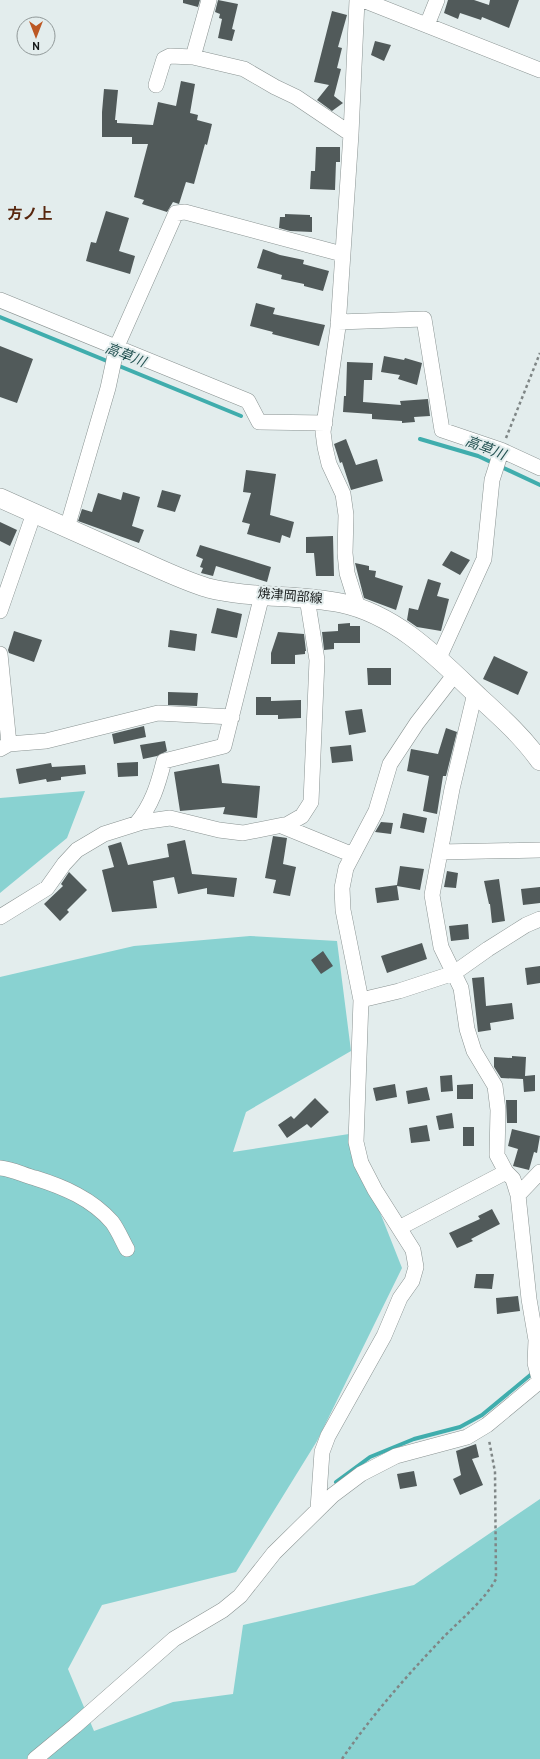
<svg xmlns="http://www.w3.org/2000/svg" width="540" height="1759" font-family="Overpass,'Noto Sans JP',sans-serif">
<style>
.green{fill:#89d2d1}
.lines{fill:none;stroke-linecap:round;stroke-linejoin:round}
.stream{stroke:#40adad;stroke-width:4}
.building{fill:#515a5a}
.minor-casing{stroke:#8a9392;stroke-width:16}
.major-casing{stroke:#8a9392;stroke-width:20}
.path{stroke:#7f8686;stroke-width:2.5;stroke-dasharray:3 3;stroke-linecap:butt}
.minor{stroke:#fff;stroke-width:15}
.major{stroke:#fff;stroke-width:19}
.labels{text-anchor:middle;dominant-baseline:central;stroke-width:4;stroke-linejoin:round;paint-order:stroke}
.street-label{font-size:13px;fill:#161a1a;stroke:#e3eded}
.water-label{font-size:14px;font-style:italic;fill:#225151;stroke:#e3eded}
.quarter-label{font-size:15px;font-weight:bold;fill:#57260e;stroke:#e3eded}
</style>
<rect width="100%" height="100%" fill="#e3eded"/>
<path class="green" d="M85 791 67 838 0 893V798Z
M250 936 337 941 351 1051 246 1112 233 1152 349 1134 402 1268 317 1441 236 1572 102 1605 68 1669 94 1731 173 1702 233 1694 243 1625 414 1585 540 1499V1759H0V977L134 946Z"/>
<g class="lines">
<path class="stream" d="M0 317 241 416
M420 439 478 456 540 485
M336 1482 370 1457 414 1439 460 1427 482 1415 534 1372"/>
</g>
<path class="building" d="M183 0H200L198 7 183 3Z
M218 0 238 4 232 29 235 30 232 41 218 38 222 19 219 18 220 14 215 12Z
M448 0H474L489 5 490 0H519L509 28 482 17 481 20 460 13 458 19 444 13Z
M332 11 347 15 338 47 342 48 337 68 341 69 334 96 343 103 332 111 317 100 329 85 314 82Z
M375 41 391 45 384 61 371 55Z
M181 81 195 84 190 113 198 115 197 120 212 124 207 145 205 144 194 184 186 182 179 204 173 202 167 212 142 204 144 200 134 197 148 144H132V137H102V112L104 89 118 90 115 120H117V123L153 125 158 102 176 106Z
M316 147H340V162H336L335 190 310 189 311 171H315Z
M106 211 129 218 119 251 135 256 130 274 86 261 91 242 96 243Z
M285 214 310 215V217H312V232L290 231 279 228 280 217H285Z
M263 249 280 255 304 260 303 264 329 271 323 291 304 286V284L281 279 282 275 257 268Z
M256 303 275 308 273 314 325 325 319 346 272 334 273 332 250 326Z
M0 346 33 359 17 403 0 397Z
M384 356 404 360 405 358 422 363 417 385 398 379 400 375 381 372Z
M347 362 373 363 372 380H364L363 402 401 405 400 401 428 399 430 416 414 417 415 422 402 423V421L372 419V414L343 412 344 396H346Z
M346 439 356 465 377 459 383 481 351 490 342 462 340 463 334 444Z
M246 470 276 474 270 515 294 522 290 538 282 535 280 543 247 534 250 524 242 522 251 493 243 492Z
M162 490 181 495 175 512 157 507Z
M123 492 140 497 132 526 144 530 139 543 78 521 82 509 92 512 98 493 121 500Z
M0 522 17 530 10 546 0 541Z
M333 536 334 576H316L314 553H306V537Z
M200 545 271 567 267 582 216 566 213 576 201 573 203 568 200 567 203 559 196 556Z
M451 551 470 560 460 575 442 565Z
M355 563 369 566V570L376 571 375 577 403 586 396 610 364 598Z
M428 579 441 583 437 596 449 599 441 631 417 627 407 620 409 608 418 610Z
M217 608 242 614 237 638 211 633Z
M350 623V626H360V643H334V649L324 650 322 632 338 631V624Z
M170 630 197 634 195 651 168 647Z
M14 631 42 640 34 662 9 653 8 650Z
M278 632 304 634 306 651H305V654L295 655V664H271V653Z
M494 656 528 672 518 695 483 679Z
M367 668H391V685H368Z
M168 692 198 693 197 706 168 705Z
M256 697H271V701L301 700V718L278 719V715H256Z
M362 709 366 732 349 735 345 711Z
M144 726 146 737 114 744 112 734Z
M446 728 457 732 446 776H443L437 814 423 811 429 776 407 771 411 749 438 754Z
M165 741 167 751 157 756 143 759 140 745Z
M351 745 353 761 332 763 330 747Z
M138 762V776L118 777 117 763Z
M51 763 52 767 85 765 86 774 61 777V780L47 782 46 779 19 784 16 769Z
M219 764 222 783 260 786 257 818 223 814 225 807 180 811 174 772Z
M403 813 427 818 424 833 400 828Z
M381 822 393 823 391 834 375 832Z
M273 836 287 838 283 864 296 867 290 896 273 893 276 880 265 878Z
M185 840 192 874 237 878 234 897 207 894V888L178 894 174 877 153 881 157 908 112 912 102 870 114 867 108 846 121 842 128 865 169 857 167 844Z
M400 866 424 869 420 890 397 886 399 900 377 903 375 888 397 885Z
M447 871 458 873 456 888 444 887Z
M69 872 87 890 67 910 69 912 60 921 44 904 63 886 61 884Z
M499 879 505 921 492 923 490 904H489L484 881Z
M540 887V903L523 905 521 889Z
M468 924 469 939 451 941 449 926Z
M422 943 427 959 387 973 381 956Z
M323 951 333 966 321 974 311 960Z
M540 966V983L527 985 525 968Z
M484 977 486 1006 512 1003 514 1019 490 1023 491 1030 478 1032 472 978Z
M512 1056 526 1057 525 1076 535 1075V1091L524 1092 523 1079 501 1078 494 1067V1057L512 1058Z
M452 1075 453 1091 441 1092 440 1076Z
M395 1084 397 1097 376 1101 373 1088Z
M473 1084V1099H457V1085Z
M427 1087 430 1100 408 1104 406 1091Z
M315 1098 329 1112 311 1128 307 1124 287 1138 278 1125 291 1116 294 1119Z
M506 1100H517V1123H507Z
M452 1113 454 1128 439 1130 436 1116Z
M427 1125 430 1141 411 1143 409 1128Z
M463 1127H474V1146H463Z
M512 1129 540 1136 537 1153 534 1152 529 1170 513 1166 518 1149 508 1146Z
M492 1209 500 1224 471 1239 473 1241 457 1248 449 1233 480 1219 478 1216Z
M476 1274H494L492 1289 474 1288Z
M518 1296 520 1311 497 1314 496 1298Z
M476 1444 479 1457 472 1459 483 1485 460 1495 453 1479 461 1475 456 1451Z
M414 1471 417 1486 400 1489 397 1474Z"/>
<g class="lines">
<defs>
<path id="minor" d="M357 0 351 134 338 327 323 432 325 447 329 464 343 494 346 515 345 553 347 573 358 608
M363 0 540 70
M427 25 437 0
M193 57 209 0
M156 85 164 59 170 56 193 57 244 69 275 87 296 97 351 134
M0 300 248 401 259 422 325 423
M338 322 424 319 442 430 501 450 540 468
M67 528 108 388 117 346 176 213 185 212 342 254
M0 611 34 513
M0 654 9 744
M439 658 484 559 492 480 500 455
M475 693 452 789 432 895 441 947 461 988 467 1029 474 1051 495 1086 498 1110 497 1155 506 1172 513 1179 518 1195 529 1299 536 1340 535 1363 540 1382
M0 749 9 744 46 741 158 713 232 717
M136 824C152 805 158 785 164 761L224 746 262 595
M282 826 353 855
M440 852 540 850
M0 917 47 888 64 864 77 850 104 834 142 822 170 818 219 830 243 833 288 824 302 816 311 802 317 660 307 598
M361 1000 399 991 454 973 488 949 526 925 540 919
M0 1168C13 1169 23 1175 35 1178 64 1187 92 1199 112 1222 118 1230 122 1240 127 1249
M518 1195 540 1172
M399 1228 506 1172
M318 1509 322 1452 328 1436 384 1336 400 1298 412 1281 416 1267 413 1250 375 1190 361 1163 356 1142 361 1000 343 910 342 888 346 868 376 811 390 764 417 723 455 674
M35 1759 75 1726 174 1639 223 1610 240 1596 274 1553 333 1495 361 1474 396 1456 467 1437 487 1425 540 1381"/>
<path id="major" d="M0 498C42 517 85 536 128 555 154 566 181 580 208 588 252 599 297 594 341 603 398 615 440 660 480 698 502 718 523 737 540 761"/>
</defs>
<use href="#minor" class="minor-casing"/>
<use href="#major" class="major-casing"/>
<path class="path" d="M506 438 540 353
M342 1759C370 1718 403 1680 437 1644 457 1622 482 1604 496 1579L495 1472 489 1440"/>
<use href="#minor" class="minor"/>
<use href="#major" class="major"/>
</g>
<g class="labels">
<g class="street-label">
<text transform="translate(290 597) rotate(5)">焼津岡部線</text>
</g>
<g class="water-label">
<text transform="translate(125 356) rotate(22)">高草川</text>
<text transform="translate(485 449) rotate(21)">高草川</text>
</g>
<g class="quarter-label">
<text x="30" y="215">方ノ上</text>
</g>
</g>
<g transform="translate(36 36) rotate(180)"><circle r="19" fill="#e3eded" stroke="#919999"/>
<path d="M0-3L7 15L0 10L-7 15Z" fill="#bc5824"/>
<text y="-6" font-size="11" font-weight="bold" text-anchor="middle" fill="#161a1a">N</text>
</g>
</svg>
